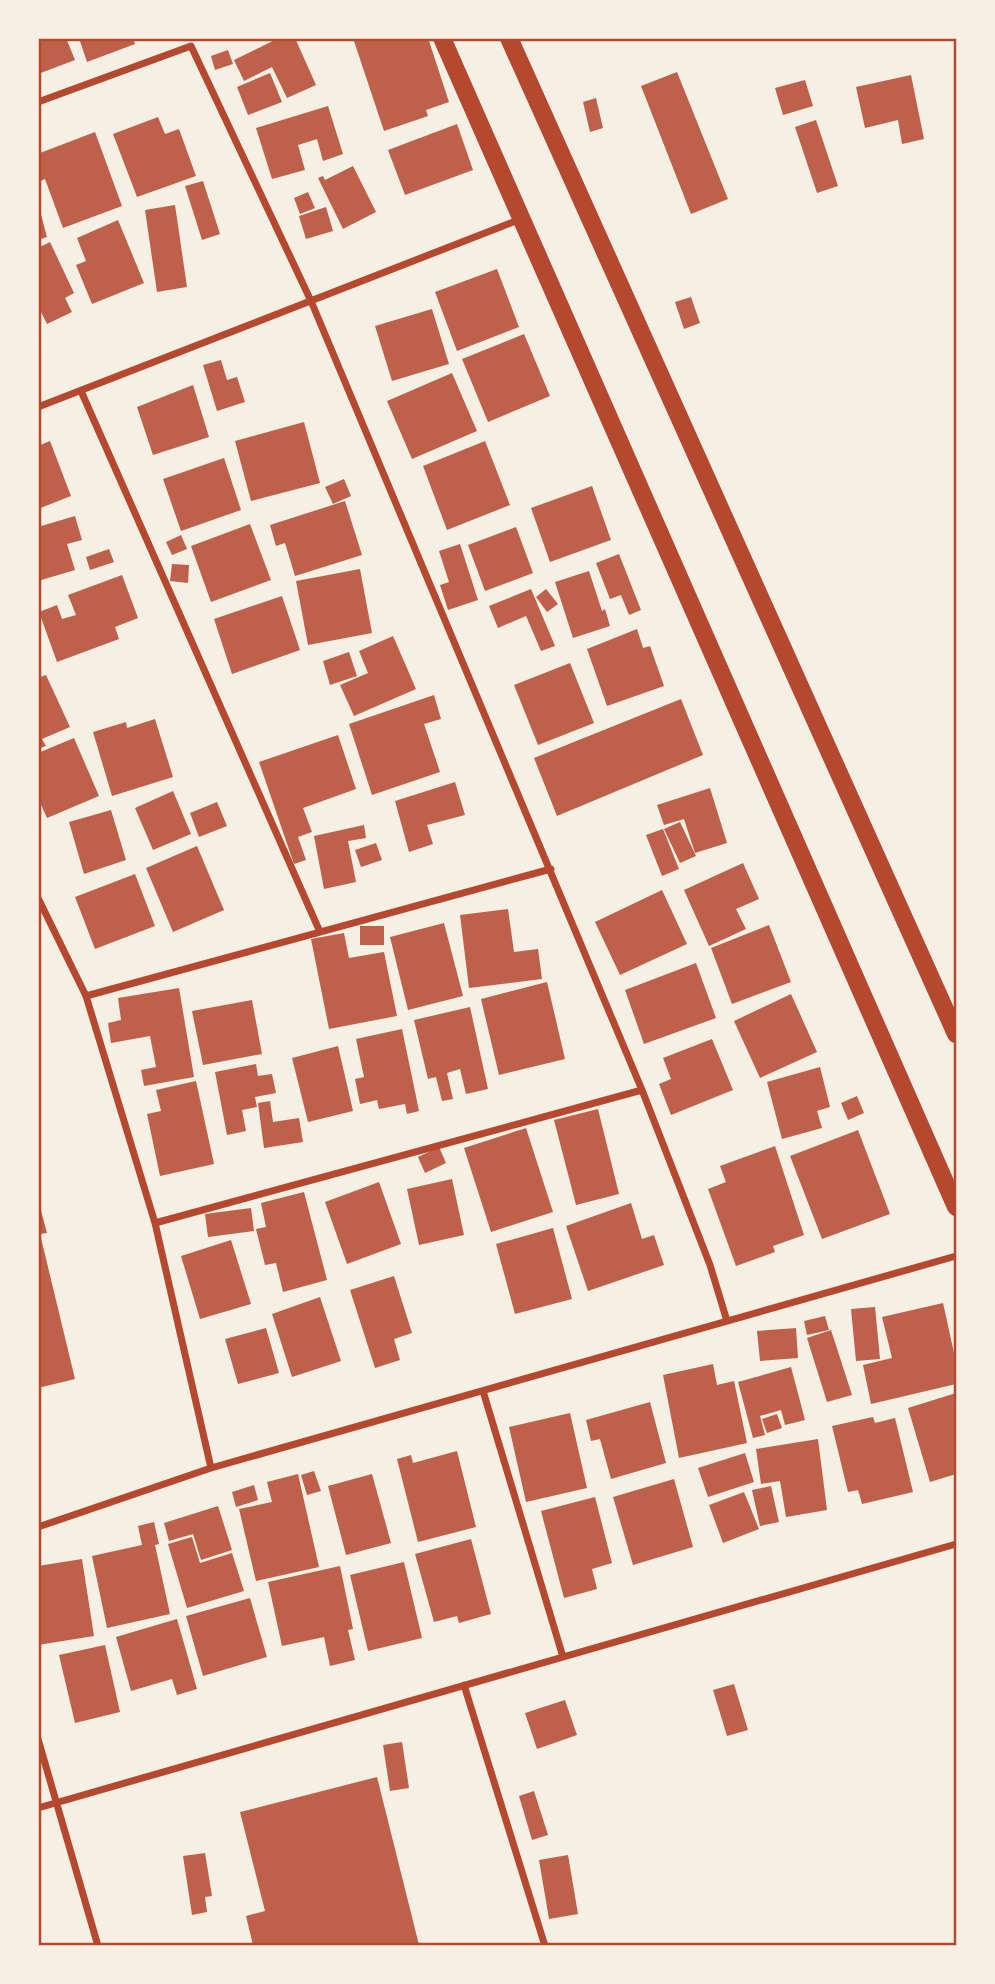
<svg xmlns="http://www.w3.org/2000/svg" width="995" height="1984" font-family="Literata,serif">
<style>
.building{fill:#bf614a}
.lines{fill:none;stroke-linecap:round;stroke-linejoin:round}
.minor{stroke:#b5482f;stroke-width:7}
.primary{stroke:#b5482f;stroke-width:18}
.neatline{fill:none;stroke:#b5482f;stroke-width:2.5}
</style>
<rect width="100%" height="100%" fill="#f6efe4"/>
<path class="building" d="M38 38H66L75 60 38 74Z
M79 38H133L135 44 87 62Z
M279 38H295L316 85 287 98 272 67 244 81 234 60Z
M353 38H428L449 102 426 110 428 116 384 131Z
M228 50 233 64 215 70 211 56Z
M677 72 728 199 691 214 641 86Z
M270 73 282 102 248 115 237 87Z
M911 75 924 139 902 144 898 120 865 128 856 87Z
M805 80 813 106 783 115 775 88Z
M596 98 603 128 590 132 583 102Z
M328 106 343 154 323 161 317 139 298 145 305 170 272 179 256 128Z
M158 117 165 134 179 129 196 176 137 197 113 134Z
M816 120 838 186 817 193 795 127Z
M457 124 473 170 405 195 388 150Z
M95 132 122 206 63 228 45 179 38 182V148L40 153Z
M353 166 376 212 343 229 318 178 323 176 325 180Z
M203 181 220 234 202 240 185 186Z
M308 192 315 208 300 214 294 198Z
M175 205 187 287 157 292 145 210Z
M39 207 47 237 38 240V208Z
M326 207 333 231 306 239 299 216Z
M118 220 144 283 92 304 76 265 86 261 77 238Z
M50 242 74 293 65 298 72 312 47 324 38 306V248Z
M497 269 519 327 457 351 435 292Z
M691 297 700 323 684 329 675 302Z
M432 309 449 364 392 381 375 326Z
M524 334 550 396 488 422 462 359Z
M221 360 227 380 237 377 245 402 217 411 203 365Z
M452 373 477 431 412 459 387 401Z
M193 385 209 437 153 455 137 407Z
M304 422 320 483 251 501 235 441Z
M50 441 71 496 38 509V446Z
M485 441 510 505 447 530 423 466Z
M224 458 241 510 181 531 163 479Z
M344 479 351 496 333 504 325 487Z
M592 486 611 540 550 562 531 508Z
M345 501 362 555 295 576 285 543 276 546 270 525Z
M75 516 82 540 67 544 75 570 38 581V527Z
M250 524 271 580 211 602 191 546Z
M516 527 533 573 485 591 468 545Z
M181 535 187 549 172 555 166 542Z
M460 544 478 600 448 610 440 585 449 582 439 551Z
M109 549 114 562 90 570 86 557Z
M619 554 641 610 629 615 621 595 610 599 596 563Z
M172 564 189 565 188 583 170 581Z
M360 569 372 633 308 645 296 581Z
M589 571 602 611 605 609 610 626 573 638 555 582Z
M122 575 138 618 115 627 119 639 57 662 39 612 57 605 62 619 76 615 68 595Z
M531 589 555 646 541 651 526 616 498 628 489 606Z
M546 589 558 604 547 612 536 597Z
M282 596 300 650 232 674 214 619Z
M637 629 643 648 650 646 664 686 607 706 587 649Z
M393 636 416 689 354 716 340 685 368 673 359 651Z
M349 652 357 676 330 685 323 661Z
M570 663 594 723 538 745 514 685Z
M46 675 70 727 42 739 46 746 38 749V678Z
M434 695 441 719 424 724 440 772 372 795 349 724Z
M681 699 703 755 557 816 534 758Z
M155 719 173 777 112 796 93 732 126 722 127 728Z
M338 735 356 789 303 808 312 832 298 837 306 860 294 864 259 762Z
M74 738 99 796 47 818 38 798V753Z
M455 782 465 815 427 825 433 844 409 852 395 801Z
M710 788 727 843 695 853 684 819 664 825 657 805Z
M173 791 191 834 153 850 135 808Z
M217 802 227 826 199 837 190 813Z
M111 810 126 860 84 874 69 822Z
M680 822 696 856 680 863 664 829Z
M364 825 366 838 348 841 356 882 324 889 314 836Z
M663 829 679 869 662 876 646 835Z
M376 843 382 860 361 867 355 850Z
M197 846 224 910 173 932 146 868Z
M743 863 759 899 736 909 746 929 709 946 684 890Z
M135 874 155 926 95 949 75 897Z
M662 890 687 944 620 975 595 922Z
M508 909 514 952 538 949 542 979 469 988 460 915Z
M444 923 463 996 408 1010 390 937Z
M769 925 791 982 732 1004 711 948Z
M360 926H384V945H360Z
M344 933 349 958 384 952 397 1016 329 1029 311 939Z
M696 963 716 1018 644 1044 625 990Z
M547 982 565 1059 499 1075 481 999Z
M179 988 194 1077 144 1086 141 1070 156 1067 150 1036 111 1043 108 1023 121 1020 118 998Z
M791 994 817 1052 760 1078 734 1021Z
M252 1000 262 1054 203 1065 192 1011Z
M470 1007 488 1089 466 1094 460 1069 447 1073 453 1099 442 1101 436 1077 428 1079 414 1020Z
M402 1029 419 1111 407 1114 405 1104 379 1109 377 1100 360 1104 355 1079 364 1077 356 1039Z
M712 1039 733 1090 671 1115 659 1084 671 1079 663 1058Z
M338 1046 353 1111 308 1122 292 1058Z
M256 1064 258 1076 272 1074 276 1093 255 1097 257 1107 242 1110 246 1131 227 1135 215 1072Z
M820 1067 830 1107 817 1111 822 1128 782 1139 767 1082Z
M196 1081 214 1164 160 1176 147 1114 161 1111 156 1090Z
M857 1096 864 1113 848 1120 841 1103Z
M270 1101 273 1122 299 1118 303 1142 264 1148 258 1103Z
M598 1109 619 1194 576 1205 554 1120Z
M526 1128 553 1212 491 1232 464 1148Z
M858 1130 890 1214 822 1239 790 1156Z
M775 1146 804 1235 773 1246 775 1252 736 1266 708 1189 726 1182 720 1166Z
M439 1147 446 1163 425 1173 418 1157Z
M452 1179 464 1235 419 1245 407 1189Z
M379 1182 401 1244 347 1264 325 1202Z
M304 1192 327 1280 283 1292 276 1263 265 1265 256 1229 266 1227 261 1203Z
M39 1203 47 1233 40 1234 75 1379 38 1388Z
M631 1203 642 1239 654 1235 664 1265 588 1291 566 1226Z
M251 1208 254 1231 208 1237 205 1214Z
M553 1228 572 1299 515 1314 496 1244Z
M231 1240 251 1304 200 1319 181 1256Z
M394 1276 412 1333 394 1339 400 1360 375 1368 350 1290Z
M320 1297 341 1361 292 1377 272 1314Z
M943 1303 956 1362V1384L871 1404 863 1365 892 1358 882 1317Z
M875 1307 880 1359 856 1361 851 1309Z
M825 1316 829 1330 807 1335 804 1321Z
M266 1328 279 1373 238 1384 225 1339Z
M796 1328 798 1358 760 1361 757 1331Z
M831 1330 852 1395 827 1402 807 1338Z
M713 1364 717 1385 734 1381 747 1443 679 1458 663 1375Z
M791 1367 805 1420 785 1425 781 1410 760 1416 765 1435 753 1438 738 1382Z
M956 1393V1474L930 1482 908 1408Z
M650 1402 666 1463 611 1479 600 1439 591 1441 586 1420Z
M570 1413 587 1488 526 1502 509 1427Z
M777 1414 782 1428 767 1433 762 1419Z
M873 1417 875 1423 895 1418 913 1492 862 1504 858 1490 848 1492 832 1426Z
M818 1439 827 1510 786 1517 780 1481 761 1484 756 1449Z
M457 1451 476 1527 418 1542 397 1459 411 1455 413 1463Z
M745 1453 754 1482 708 1497 698 1468Z
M314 1471 321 1491 307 1495 301 1475Z
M298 1474 319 1567 256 1581 239 1509 272 1502 267 1482Z
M372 1474 391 1543 346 1555 328 1486Z
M674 1479 693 1547 633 1565 613 1497Z
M254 1485 258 1500 236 1507 232 1492Z
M771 1486 779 1522 760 1526 752 1490Z
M744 1492 759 1529 723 1543 709 1505Z
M595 1497 612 1563 592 1569 597 1589 564 1598 541 1511Z
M218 1506 232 1550 201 1560 193 1534 169 1541 164 1523Z
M154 1522 159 1544 155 1545 170 1614 107 1628 92 1556 142 1545 138 1526Z
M192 1537 200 1563 232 1553 244 1591 187 1608 168 1544Z
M471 1539 491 1614 459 1623 457 1616 434 1622 415 1554Z
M82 1559 94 1636 38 1645V1566Z
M404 1562 422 1638 368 1651 350 1575Z
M340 1566 353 1629 348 1630 355 1660 330 1666 324 1637 282 1646 268 1582Z
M250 1598 267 1657 203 1676 186 1616Z
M177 1619 197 1689 177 1695 172 1679 131 1691 116 1637Z
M105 1645 120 1712 75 1723 59 1655Z
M734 1684 748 1730 727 1736 713 1690Z
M565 1700 577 1735 537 1749 525 1713Z
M402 1742 409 1788 390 1791 383 1745Z
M377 1777 419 1945H253L246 1916 265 1911 240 1812Z
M534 1791 548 1835 532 1840 519 1796Z
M205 1853 212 1896 205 1897 207 1912 192 1915 183 1856Z
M568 1855 578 1914 549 1919 539 1860Z"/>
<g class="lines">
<path class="minor" d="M38 102 191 46 311 301 642 1090 155 1223
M81 391 320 932
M38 407 521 219
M38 898 86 996 155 1223 211 1468
M86 996 551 869
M642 1090 710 1265 727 1321
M483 1391 563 1657
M38 1527 211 1468 956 1256
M464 1685 545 1946
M38 1739 98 1946
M38 1808 956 1544"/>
<path class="primary" d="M442 38 956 1207
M509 38 956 1034"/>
</g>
<rect width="995" height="1984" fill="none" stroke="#f6efe4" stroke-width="80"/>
<rect x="40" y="40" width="915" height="1904" class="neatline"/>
</svg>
